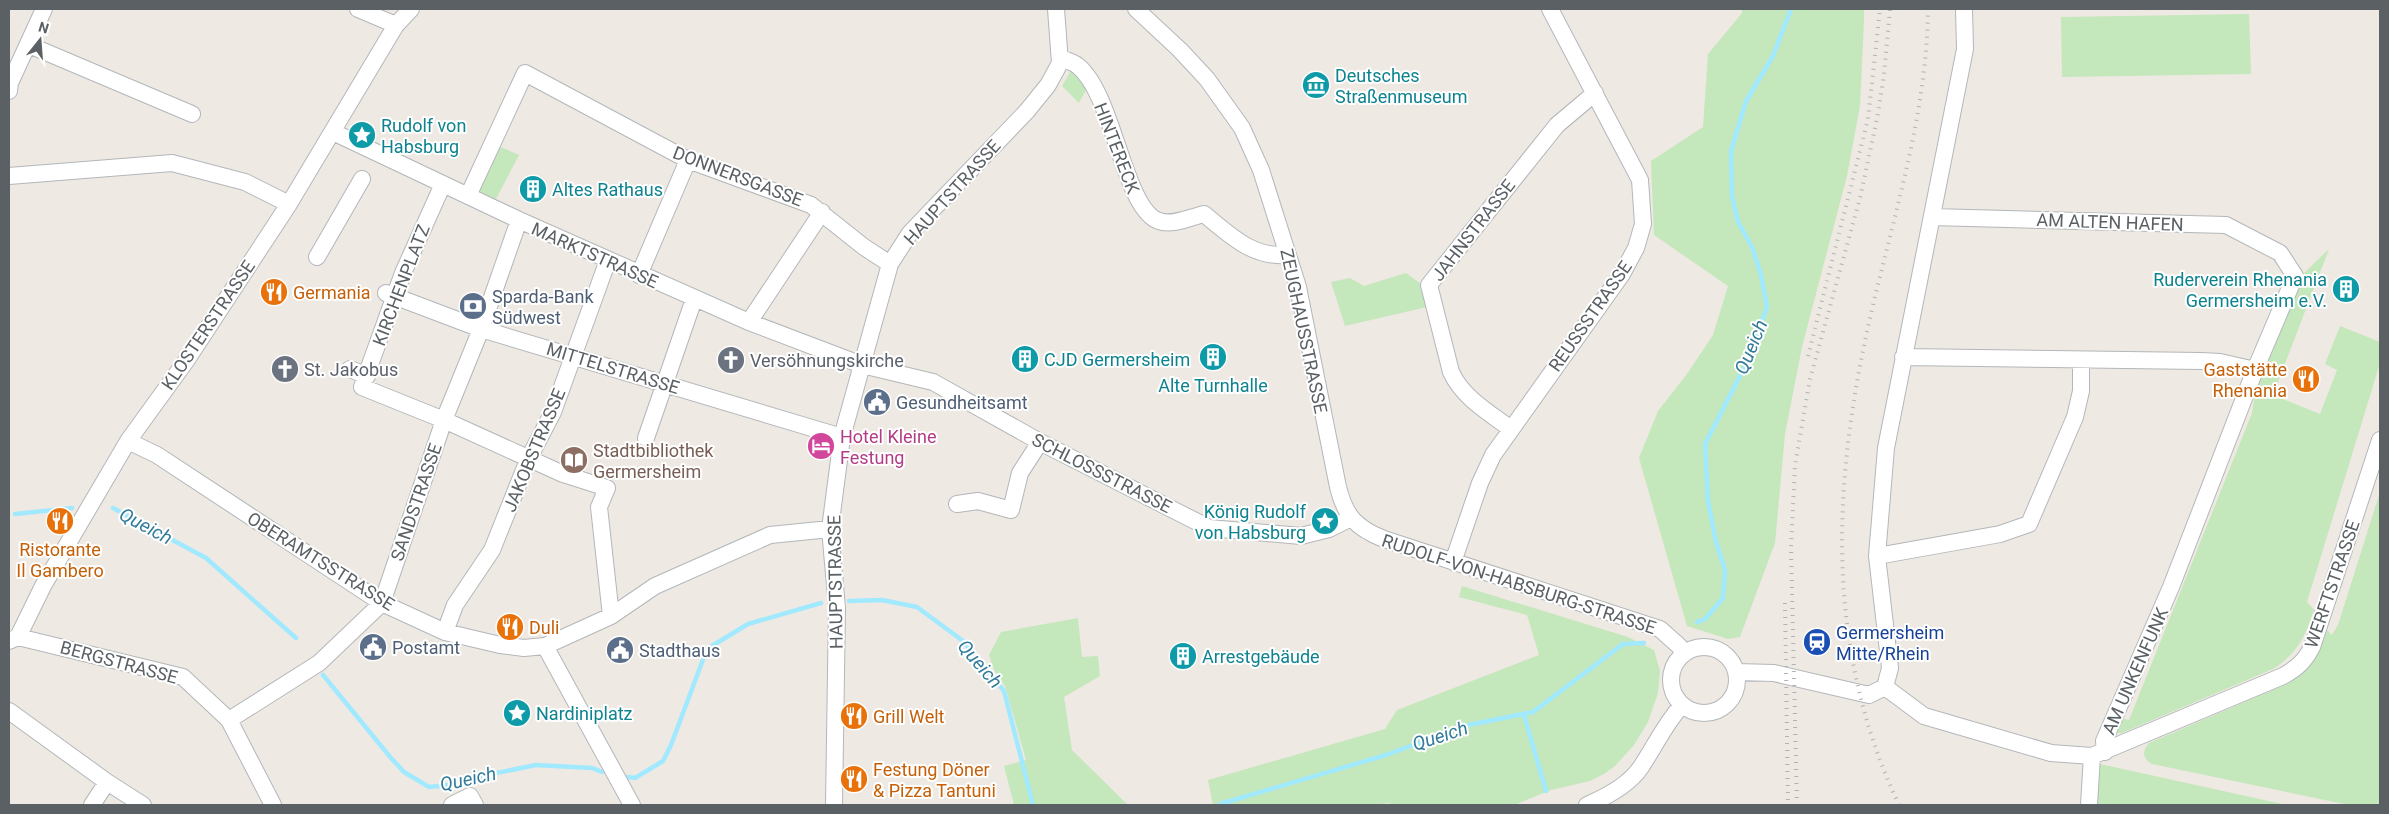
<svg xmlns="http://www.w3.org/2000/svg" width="2389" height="814" font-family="Roboto,sans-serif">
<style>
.green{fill:#c5e7bc}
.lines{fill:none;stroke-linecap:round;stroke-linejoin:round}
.stream{stroke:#a1e9ff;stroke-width:4.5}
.minor-casing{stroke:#b3b7ba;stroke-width:18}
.minor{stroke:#fff;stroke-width:16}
.rail{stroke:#b1b2b3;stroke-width:4;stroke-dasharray:1 6;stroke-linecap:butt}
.labels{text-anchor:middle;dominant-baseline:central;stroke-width:4;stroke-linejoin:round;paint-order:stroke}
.culture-label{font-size:18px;fill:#0d838f;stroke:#fff;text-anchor:start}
.street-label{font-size:18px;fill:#5a6064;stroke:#fff}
.food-label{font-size:18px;fill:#c56008;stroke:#fff;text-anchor:start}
.service-label{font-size:18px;fill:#4e5e75;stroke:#fff;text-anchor:start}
.worship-label{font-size:18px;fill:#5b616d;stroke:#fff;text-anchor:start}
.hotel-label{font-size:18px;fill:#b23c85;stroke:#fff;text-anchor:start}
.education-label{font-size:18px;fill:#785e54;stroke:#fff;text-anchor:start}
.transit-label{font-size:18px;fill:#164399;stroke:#fff;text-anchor:start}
.water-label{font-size:19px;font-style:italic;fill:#327b9b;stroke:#fff}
</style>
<rect width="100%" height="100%" fill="#eee9e2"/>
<path class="green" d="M1742 9H1864V20L1860 106 1847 176 1802 347 1785 434 1775 543 1740 637 1728 639 1687 626 1639 458 1658 411 1687 374 1713 335 1728 286 1654 235 1651 161 1703 127 1708 54 1742 13Z
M2249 14 2251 74 2062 77 2061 17Z
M1072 69 1088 86 1079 103 1062 86Z
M496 145 519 155 495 201 474 191Z
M2329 249 2273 395 2320 414 2337 370 2325 364 2340 326 2380 342V363L2307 602 2314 610C2305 637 2298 653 2273 669L2122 733H2118L2115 730 2121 718 2129 720 2252 413 2256 388 2284 316 2304 273Z
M1406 273 1421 284 1427 307 1345 326 1331 282 1350 278 1364 286Z
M2380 492V805H2349L2152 764C2142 758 2142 751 2149 743L2289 683 2314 660 2326 629 2332 635 2338 625Z
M1462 586 1628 637 1654 650 1660 671 1658 693 1648 722 1634 745 1615 766 1604 774 1590 781 1551 790 1514 805H1392L1389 803 1373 805H1213L1208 780 1385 729 1397 710 1539 655 1527 615 1459 597Z
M1078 618 1082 657 1098 656 1100 676 1064 697 1072 750 1128 805H1014L1004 766 1026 760 1005 686 994 670 989 655 1001 632Z
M2100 764 2287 805H2096Z"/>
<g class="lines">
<path class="stream" d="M113 508 206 558 296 638
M15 514 72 508
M849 601 882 600 917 607 963 641 1004 691 1033 805
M1697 622 1705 619 1723 598 1725 570 1716 542 1708 501 1705 444 1748 360 1767 307 1761 275 1752 247 1738 222 1732 196 1731 151 1746 101 1773 56 1791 9
M323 675 391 758 404 772 429 787 449 785 476 777 536 765 592 768 602 772
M1524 715 1546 791
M628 777 635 778 663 761 671 745 707 649 748 624 821 603
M1220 804 1386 755 1464 726 1533 712 1623 644 1644 643"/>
<defs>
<path id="minor" d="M358 9 396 25
M1136 9 1180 50 1207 79 1242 128 1261 170 1298 287 1338 487C1345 516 1356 528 1384 539L1660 629 1679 646 1684 653
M29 45 192 114
M1060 58C1066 60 1073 62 1078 66 1114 95 1124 210 1159 221 1172 226 1191 217 1204 214 1230 235 1252 258 1288 255
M9 91 10 83 44 9
M333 132 519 220 749 322 862 365 933 382 1040 442 1209 528 1301 536 1329 529 1351 518
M9 176 172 163 245 182 289 204
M443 184 403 273 362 387 444 420 563 474 607 488 599 507 611 616
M468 196 525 73 688 160 811 205 864 247 890 264
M1932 217 2226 225 2280 253 2295 276 2255 370 2171 587 2104 741 2105 752
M317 257 362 179
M639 275 688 160
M386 293 481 329 842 437
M749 322 822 212
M1903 357 2201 361 2220 362 2255 370
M350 369 367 376
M1511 429C1488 412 1463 398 1451 372L1429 285 1557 125 1595 93
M646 438 694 299
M128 441 157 455 382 603 445 632 500 645 524 648 545 646 611 616 655 586 770 535 830 529
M957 504 978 501 1011 510 1020 473 1040 442
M1877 556 2000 534 2029 524 2075 417 2081 391V361
M1453 562 1480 483 1493 455 1622 274 1636 248 1643 224 1640 180 1550 9
M445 632 455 605 492 550 528 460 553 412 608 260
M18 637 183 677 229 720 273 805
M9 641 18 637 43 586 128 441 186 361 289 204 396 25 411 9
M545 646 632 805
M1671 680a33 33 0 1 1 66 0a33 33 0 1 1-66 0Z
M1736 672 1774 673 1869 695 1885 687 1890 668 1877 556 1886 448 1965 49 1964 9
M1885 687 1924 716 2051 753 2092 756 2283 676C2297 668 2305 661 2312 647L2380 440
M9 711 107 782 143 805
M229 720 319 663 382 603 444 420 481 329 519 220
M92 805 107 782
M452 805 470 796 475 805
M834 805 837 608 830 529 842 437 890 264 910 233 1027 111 1048 85 1060 63 1056 9
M1587 805C1606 797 1629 785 1641 767 1655 746 1665 724 1682 705
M2089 805 2092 756"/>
</defs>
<use href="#minor" class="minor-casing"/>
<use href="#minor" class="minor"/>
<path class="rail" d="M1808 356 1868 119 1880 9
M1785 603 1788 805
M1797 805 1791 548 1795 465 1810 379 1860 198 1877 119 1884 75 1890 9
M1899 805C1822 642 1833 472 1874 301 1897 205 1927 108 1928 9"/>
</g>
<defs>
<symbol id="museum-disc" viewBox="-11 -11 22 22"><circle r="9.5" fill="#0f9aa8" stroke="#fff"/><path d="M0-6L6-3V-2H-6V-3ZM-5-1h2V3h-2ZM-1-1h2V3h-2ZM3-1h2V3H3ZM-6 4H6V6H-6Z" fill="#fff"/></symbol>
<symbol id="sight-disc" viewBox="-11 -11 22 22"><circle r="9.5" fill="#0f9aa8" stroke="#fff"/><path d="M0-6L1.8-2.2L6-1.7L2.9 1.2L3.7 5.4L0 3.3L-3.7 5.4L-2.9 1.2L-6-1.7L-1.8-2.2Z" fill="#fff"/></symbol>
<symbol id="building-disc" viewBox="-11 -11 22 22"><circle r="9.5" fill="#0f9aa8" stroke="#fff"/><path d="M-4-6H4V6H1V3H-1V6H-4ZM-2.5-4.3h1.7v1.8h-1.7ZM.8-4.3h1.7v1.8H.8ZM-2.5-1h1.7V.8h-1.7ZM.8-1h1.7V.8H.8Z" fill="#fff"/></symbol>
<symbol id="restaurant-disc" viewBox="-11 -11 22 22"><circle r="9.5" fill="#e8710a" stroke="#fff"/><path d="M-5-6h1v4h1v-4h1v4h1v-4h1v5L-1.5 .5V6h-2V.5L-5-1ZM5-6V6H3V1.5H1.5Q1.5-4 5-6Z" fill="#fff"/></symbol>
<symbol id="bank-disc" viewBox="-11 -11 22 22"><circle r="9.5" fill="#5c6f8a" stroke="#fff"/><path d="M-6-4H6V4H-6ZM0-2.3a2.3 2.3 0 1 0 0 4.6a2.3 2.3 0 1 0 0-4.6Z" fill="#fff"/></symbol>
<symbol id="church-disc" viewBox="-11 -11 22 22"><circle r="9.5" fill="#6b7280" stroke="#fff"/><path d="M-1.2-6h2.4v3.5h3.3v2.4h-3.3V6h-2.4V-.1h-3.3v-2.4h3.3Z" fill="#fff"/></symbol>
<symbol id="civic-disc" viewBox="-11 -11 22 22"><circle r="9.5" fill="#5c6f8a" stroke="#fff"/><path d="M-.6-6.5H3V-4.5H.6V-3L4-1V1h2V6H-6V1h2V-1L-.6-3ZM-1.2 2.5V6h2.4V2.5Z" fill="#fff"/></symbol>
<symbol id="hotel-disc" viewBox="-11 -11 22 22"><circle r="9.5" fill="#d1479c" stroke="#fff"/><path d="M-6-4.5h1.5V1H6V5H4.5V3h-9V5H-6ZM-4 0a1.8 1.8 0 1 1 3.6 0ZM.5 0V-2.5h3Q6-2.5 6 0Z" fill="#fff"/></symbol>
<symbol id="library-disc" viewBox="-11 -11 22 22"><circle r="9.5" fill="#8d6e63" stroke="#fff"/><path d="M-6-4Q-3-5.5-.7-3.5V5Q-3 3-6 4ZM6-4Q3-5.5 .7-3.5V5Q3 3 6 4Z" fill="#fff"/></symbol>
<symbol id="station-disc" viewBox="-11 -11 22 22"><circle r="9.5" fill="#1a4fb4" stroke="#fff"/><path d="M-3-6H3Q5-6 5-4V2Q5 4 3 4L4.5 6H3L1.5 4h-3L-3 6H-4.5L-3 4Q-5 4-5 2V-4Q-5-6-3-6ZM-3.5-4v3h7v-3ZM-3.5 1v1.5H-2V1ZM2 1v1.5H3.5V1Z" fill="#fff"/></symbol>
</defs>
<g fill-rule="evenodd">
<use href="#museum-disc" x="1300" y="69" width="32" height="32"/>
<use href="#sight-disc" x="346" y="119" width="32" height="32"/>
<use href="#building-disc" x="517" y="173" width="32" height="32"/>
<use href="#building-disc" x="2330" y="273" width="32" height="32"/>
<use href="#restaurant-disc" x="258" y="276" width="32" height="32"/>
<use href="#bank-disc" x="457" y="290" width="32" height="32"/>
<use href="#building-disc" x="1197" y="341" width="32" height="32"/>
<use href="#building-disc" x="1009" y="343" width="32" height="32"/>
<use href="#church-disc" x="715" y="344" width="32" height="32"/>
<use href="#church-disc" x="269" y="353" width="32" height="32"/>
<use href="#restaurant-disc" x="2290" y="363" width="32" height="32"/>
<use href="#civic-disc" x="861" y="386" width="32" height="32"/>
<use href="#hotel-disc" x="805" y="430" width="32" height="32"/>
<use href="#library-disc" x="558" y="444" width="32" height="32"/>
<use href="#restaurant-disc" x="44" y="505" width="32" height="32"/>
<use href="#sight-disc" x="1309" y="505" width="32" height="32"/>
<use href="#restaurant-disc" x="494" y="611" width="32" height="32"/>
<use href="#station-disc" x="1801" y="626" width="32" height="32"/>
<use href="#civic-disc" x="357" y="631" width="32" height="32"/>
<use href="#civic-disc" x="604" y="634" width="32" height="32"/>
<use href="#building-disc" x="1167" y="640" width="32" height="32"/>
<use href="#sight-disc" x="501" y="697" width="32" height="32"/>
<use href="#restaurant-disc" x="838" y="700" width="32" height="32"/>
<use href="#restaurant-disc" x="838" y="763" width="32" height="32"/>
</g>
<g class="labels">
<g class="culture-label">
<text x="1335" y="75">Deutsches<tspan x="1335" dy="21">Straßenmuseum</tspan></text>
<text x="381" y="125">Rudolf von<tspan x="381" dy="21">Habsburg</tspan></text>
<text x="552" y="189">Altes Rathaus</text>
<text x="2327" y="279" text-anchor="end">Ruderverein Rhenania<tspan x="2327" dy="21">Germersheim e.V.</tspan></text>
<text x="1044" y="359">CJD Germersheim</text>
<text x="1213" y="385" text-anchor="middle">Alte Turnhalle</text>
<text x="1306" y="511" text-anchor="end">König Rudolf<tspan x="1306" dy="21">von Habsburg</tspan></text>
<text x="1202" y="656">Arrestgebäude</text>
<text x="536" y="713">Nardiniplatz</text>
</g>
<g class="street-label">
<text transform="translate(1117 148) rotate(69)">HINTERECK</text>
<text transform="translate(738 176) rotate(21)">DONNERSGASSE</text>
<text transform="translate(952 192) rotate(-48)">HAUPTSTRASSE</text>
<text transform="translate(2110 222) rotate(2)">AM ALTEN HAFEN</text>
<text transform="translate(1473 230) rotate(-52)">JAHNSTRASSE</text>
<text transform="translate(595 255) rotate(24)">MARKTSTRASSE</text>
<text transform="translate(401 285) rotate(-69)">KIRCHENPLATZ</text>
<text transform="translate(1590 316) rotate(-55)">REUSSSTRASSE</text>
<text transform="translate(208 325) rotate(-56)">KLOSTERSTRASSE</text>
<text transform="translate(1304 331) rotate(78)">ZEUGHAUSSTRASSE</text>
<text transform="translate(613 368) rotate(17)">MITTELSTRASSE</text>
<text transform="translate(534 450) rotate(-67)">JAKOBSTRASSE</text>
<text transform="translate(1102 473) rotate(27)">SCHLOSSSTRASSE</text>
<text transform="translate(416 502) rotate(-71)">SANDSTRASSE</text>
<text transform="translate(321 561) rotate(32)">OBERAMTSSTRASSE</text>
<text transform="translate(835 582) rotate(-91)">HAUPTSTRASSE</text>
<text transform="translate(1519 584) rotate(18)">RUDOLF-VON-HABSBURG-STRASSE</text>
<text transform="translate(2332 584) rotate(-71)">WERFTSTRASSE</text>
<text transform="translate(119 662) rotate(15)">BERGSTRASSE</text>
<text transform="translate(2135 671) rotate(-66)">AM UNKENFUNK</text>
</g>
<g class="food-label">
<text x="293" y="292">Germania</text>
<text x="2287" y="369" text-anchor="end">Gaststätte<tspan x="2287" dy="21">Rhenania</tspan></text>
<text x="60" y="549" text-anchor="middle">Ristorante<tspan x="60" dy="21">Il Gambero</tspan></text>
<text x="529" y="627">Duli</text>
<text x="873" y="716">Grill Welt</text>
<text x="873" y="769">Festung Döner<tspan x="873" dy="21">&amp; Pizza Tantuni</tspan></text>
</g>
<g class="service-label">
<text x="492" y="296">Sparda-Bank<tspan x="492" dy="21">Südwest</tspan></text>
<text x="896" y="402">Gesundheitsamt</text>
<text x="392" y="647">Postamt</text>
<text x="639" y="650">Stadthaus</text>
</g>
<g class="worship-label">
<text x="750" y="360">Versöhnungskirche</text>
<text x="304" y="369">St. Jakobus</text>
</g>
<g class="hotel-label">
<text x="840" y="436">Hotel Kleine<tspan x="840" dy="21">Festung</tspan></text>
</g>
<g class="education-label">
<text x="593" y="450">Stadtbibliothek<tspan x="593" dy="21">Germersheim</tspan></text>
</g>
<g class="transit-label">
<text x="1836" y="632">Germersheim<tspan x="1836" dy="21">Mitte/Rhein</tspan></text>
</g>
<g class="water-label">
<text transform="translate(1751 347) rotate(-68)">Queich</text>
<text transform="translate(146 526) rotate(28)">Queich</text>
<text transform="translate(980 664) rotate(49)">Queich</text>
<text transform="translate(1440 736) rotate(-18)">Queich</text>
<text transform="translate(468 779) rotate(-12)">Queich</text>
</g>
</g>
<rect width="2389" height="814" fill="none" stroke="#5a6064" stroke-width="20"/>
<g transform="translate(40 40) rotate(17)" stroke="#ffffff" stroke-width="4" paint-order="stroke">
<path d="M0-4L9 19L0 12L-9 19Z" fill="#5a6064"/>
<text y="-8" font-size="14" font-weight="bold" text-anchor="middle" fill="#5a6064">N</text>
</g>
</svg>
